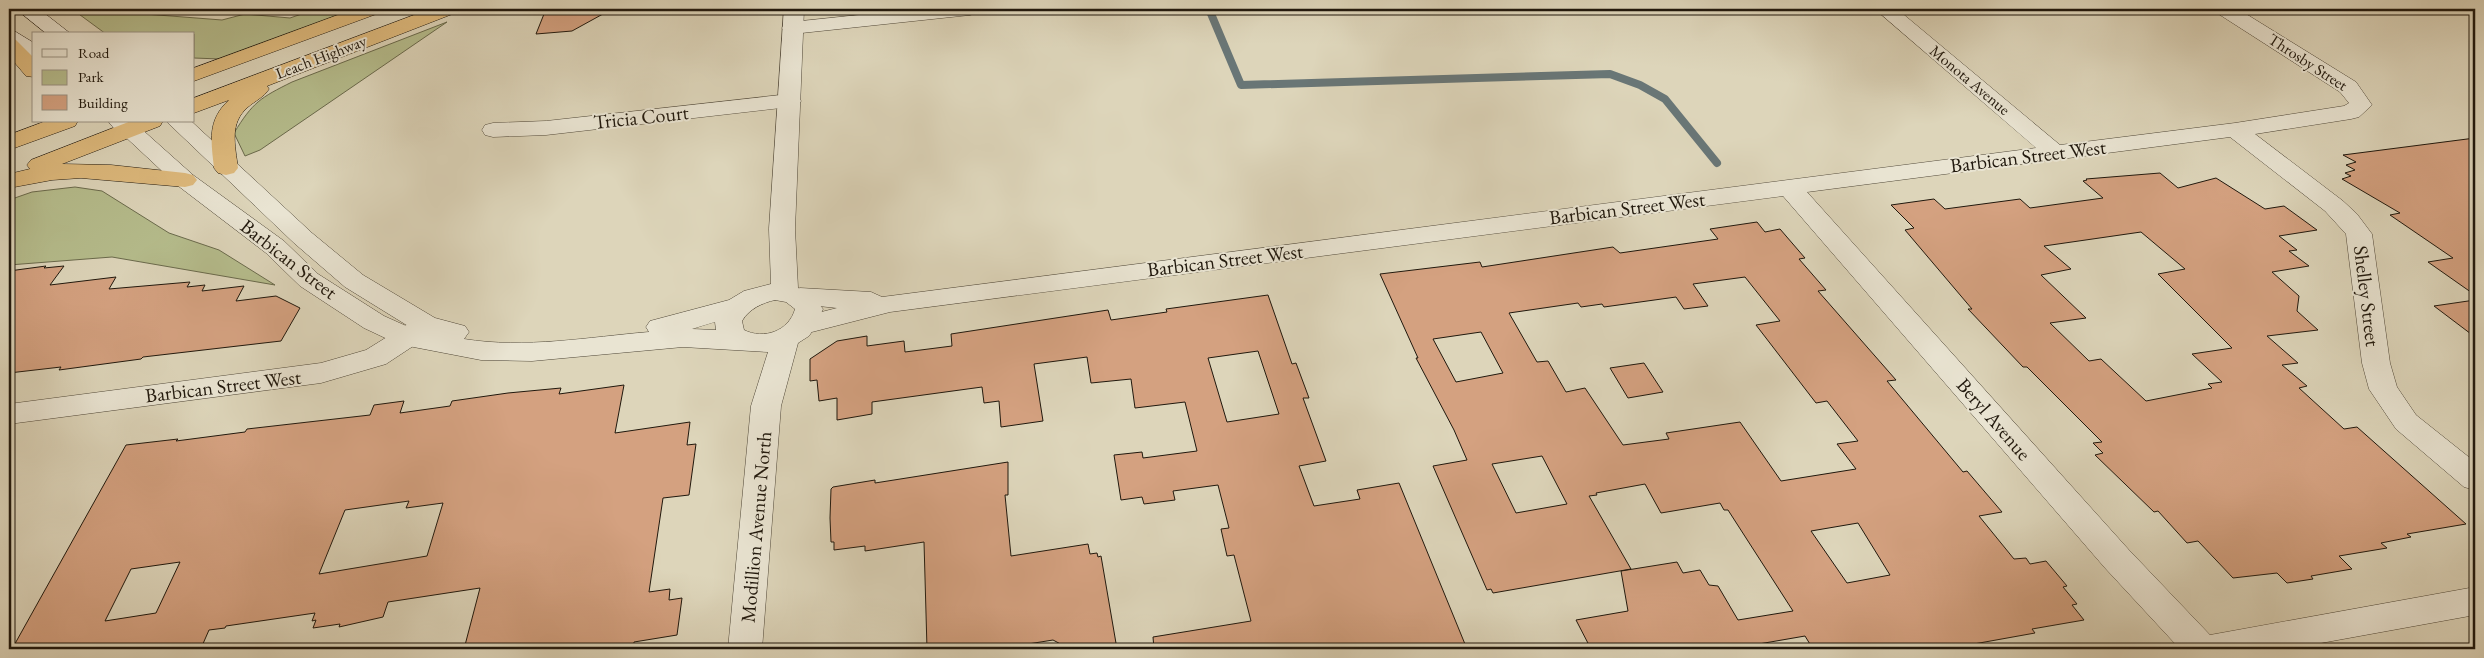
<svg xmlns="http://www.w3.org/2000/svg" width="2484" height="658" font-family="'EB Garamond',serif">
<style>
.green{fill:#b5bc8c;stroke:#6a6a4c}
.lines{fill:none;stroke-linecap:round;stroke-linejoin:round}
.stream{stroke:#697676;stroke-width:8}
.building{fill:#d4a180;stroke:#20180d;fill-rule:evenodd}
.minor-casing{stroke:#4f4738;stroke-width:1}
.tertiary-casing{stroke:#4f4738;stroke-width:1}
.secondary-casing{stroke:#20180d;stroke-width:1}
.trunk-casing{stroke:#20180d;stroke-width:1}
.minor{fill:#e9e4d2;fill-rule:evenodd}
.tertiary{fill:#e9e4d2;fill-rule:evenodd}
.secondary{fill:#e9e4d2;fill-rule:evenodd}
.trunk{fill:#deba7d;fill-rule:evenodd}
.labels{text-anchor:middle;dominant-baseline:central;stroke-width:4;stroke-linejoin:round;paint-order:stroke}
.far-street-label{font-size:16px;fill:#20180d;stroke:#e9e4d2}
.street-label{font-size:20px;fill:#20180d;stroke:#e9e4d2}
</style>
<rect width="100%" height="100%" fill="#ddd5ba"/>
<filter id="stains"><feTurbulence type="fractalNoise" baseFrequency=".004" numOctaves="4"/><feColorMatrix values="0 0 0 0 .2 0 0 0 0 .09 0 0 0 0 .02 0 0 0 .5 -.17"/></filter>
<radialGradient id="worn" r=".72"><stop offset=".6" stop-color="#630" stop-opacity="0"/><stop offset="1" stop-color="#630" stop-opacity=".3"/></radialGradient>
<path class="green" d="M72 9H102L119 12 222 20 245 14 290 18 316 9H357L220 59 194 58V34H106Z
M447 22 260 150 245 156 234 133C253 102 260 98 292 82Z
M75 187 102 191 169 233 219 250 275 285 112 257 9 265V200L32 192Z"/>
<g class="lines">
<path class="stream" d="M1209 9 1241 85 1610 74 1640 85 1665 99 1717 163"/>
</g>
<path class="building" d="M546 9H612L572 31 536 34Z
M2475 138V295L2428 262 2453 258 2390 215 2400 213 2342 179 2351 176 2345 173 2355 170 2346 165 2356 162 2343 155Z
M2160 173 2178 188 2216 178 2265 209 2284 206 2317 230 2279 236 2297 250 2289 251 2309 266 2272 272 2299 296 2297 311 2318 330 2267 336 2298 363 2282 365 2307 386 2299 388 2344 429 2357 427 2466 524 2407 534 2411 537 2381 543 2387 548 2339 556 2352 569 2311 576 2313 579 2287 583 2277 573 2233 578 2198 541 2187 543 2158 511 2154 512 2095 455 2103 453 2093 443 2102 442 2027 367H2023L1968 309H1972L1905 230 1914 228 1891 205 1934 199 1945 209 2020 199 2030 208 2103 198 2083 181 2087 180 2086 179ZM2141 232 2185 269 2158 274 2232 348 2192 354 2222 382 2208 384 2212 388 2146 401 2101 359 2089 361 2050 323 2086 318 2041 275 2071 269 2044 246Z
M1757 222 1765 232 1780 229 1805 258 1799 259 1826 290 1818 291 1896 380 1887 381 1963 472 1967 471 2002 512 1979 516 2014 559 2026 558 2030 564 2046 561 2067 586 2063 587 2077 604 2072 605 2084 620 2032 629 2035 633 1946 649H1813L1805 636 1730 649 1727 647 1713 649H1591L1576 620 1628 611 1621 571 1677 562 1683 573 1700 570 1709 585 1718 586 1738 620 1793 611 1728 510H1724L1720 503 1661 513 1645 484 1596 493 1597 495 1589 496 1631 569 1493 593 1491 589 1487 590 1433 466 1467 460 1454 430 1416 358H1418L1380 274 1480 262 1482 267 1613 247 1620 253 1718 239 1710 229ZM1745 277 1780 321 1756 325 1816 403 1827 401 1858 441 1837 444 1856 469 1781 481 1740 422 1666 433 1669 439 1623 445 1585 388 1566 392 1548 361 1537 362 1509 313 1578 303 1581 307 1602 304 1604 307 1676 297 1684 309 1708 306 1693 284ZM1481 332 1503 373 1456 382 1433 339ZM1542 456 1567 504 1516 513 1492 464ZM1858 523 1890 575 1847 583 1811 531Z
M46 266 44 268 64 266 50 285 116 277 109 289 190 282 187 287 205 285 202 291 244 286 236 301 276 296 300 308 281 341 143 357 141 359 59 370 61 367 9 373V271Z
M1268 295 1292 364 1296 363 1309 398H1303L1326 461 1299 466 1314 506 1360 499 1357 490 1399 483 1467 649H1154L1153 637 1251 621 1234 555 1227 556 1221 529 1229 528 1218 485 1173 491 1175 500 1144 504 1142 497 1121 500 1114 455 1142 452 1143 458 1197 451 1185 402 1135 408 1131 379 1091 383 1087 357 1034 364 1043 421 1001 427 999 401 984 403 982 387 872 402V414L837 420V398L819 401 817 380 810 381V359L837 341 867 336V346L904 341 905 352 952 346 951 334 1108 310 1111 320 1167 312 1166 309ZM1258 351 1279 414 1227 422 1208 358Z
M2475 300V337L2434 306Z
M1644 363 1663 392 1628 398 1610 368Z
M624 385 615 433 690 422 687 445 696 444 689 495 663 498 649 592 670 589 669 600 682 598 677 635 634 642 633 649H464L480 588 388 602 383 617 339 627 340 624 313 628 316 620 312 621 315 613 226 626 225 628 209 630 202 646 179 649H12L126 445 178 439 176 441 245 432 247 429 370 415 374 405 404 401 400 413 450 406 452 401 508 393 561 388 559 394ZM409 501 406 508 443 503 427 556 319 574 345 510ZM180 562 156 613 105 621 131 569Z
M1008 462V495H1005L1011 556 1088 544 1090 554 1097 553 1098 557 1101 556 1117 649H1070L1053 640 997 649H927L924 542 865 551V546L834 550V542H831L830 518 831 489 833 487 875 480V483Z"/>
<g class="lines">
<defs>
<path id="minor" d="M916 9H980L977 13 970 15 792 34 785 32 782 28 785 24 792 22Z
M1875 9H1897L2060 145 2235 123 2344 106 2349 103 2340 92 2217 13 2214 9H2238L2356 82 2372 105 2359 117 2351 119 2255 134 2343 201 2357 214 2372 234 2390 363 2397 387 2416 415 2475 462V490L2464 487 2396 429 2369 389 2362 363 2346 234 2325 211 2230 137 1807 192 2129 550 2210 635 2475 587V615L2288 649H2180L2105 568 1783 196 890 312 804 334 794 331 790 325 794 319 837 308 791 303 787 297 791 291 800 288 871 292 882 297 2036 148Z
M790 94 798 96 801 101 798 106 546 135 493 137 485 135 482 130 485 125 493 123 546 121Z
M426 316 436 319 440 325 436 331 386 364 321 383 9 424V404L321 363 366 350 416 319Z"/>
<path id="tertiary" d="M784 9H804L795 229 798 288 812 295 823 309 815 327 809 336 798 343 781 406 762 649H728L751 406 768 352 683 347 532 361 481 360 398 344 364 328 300 286 266 253 177 185 118 130 121 125 129 123 137 125 193 175 284 241 318 274 384 316 413 329 345 287 294 243 166 121H191L312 233 363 275 435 318 465 326 469 332 464 339C525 349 589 337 649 332L646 327 650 321 729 300 744 291 771 284 769 229ZM775 300 786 302 795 309C789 331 764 340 744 330L742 321C749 309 762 303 775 300ZM715 322 716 330 692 329Z"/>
<path id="secondary" d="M16 9H39L71 34H47Z
M9 30 16 32 34 43V59L27 57 9 45Z
M108 121H133L140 130 137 135C124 138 116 132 108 121Z"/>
<path id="trunk" d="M354 9H382L379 13 194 81V68Z
M430 9H458L455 13 267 86 269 89C264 97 255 101 248 107 229 123 235 145 238 168L234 173 226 175 218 173 214 168C211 141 207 120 229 100L194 113V98Z
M9 38 16 40 34 58V77L26 76 9 56Z
M46 121H78L75 126 9 150V135Z
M131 121H163L160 126 62 164 111 165 185 173 193 175 197 180 193 185 185 187 81 178 52 180 9 188V174L30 169 27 165 31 160Z"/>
</defs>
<use href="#minor" class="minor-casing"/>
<use href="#tertiary" class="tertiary-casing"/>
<use href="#secondary" class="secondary-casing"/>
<use href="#trunk" class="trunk-casing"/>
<use href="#minor" class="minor"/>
<use href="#tertiary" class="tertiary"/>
<use href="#secondary" class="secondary"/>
<use href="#trunk" class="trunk"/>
</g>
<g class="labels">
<g class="far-street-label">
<text transform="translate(321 57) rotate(-21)">Leach Highway</text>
<text transform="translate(2308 62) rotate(33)">Throsby Street</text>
<text transform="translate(1970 80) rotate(40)">Monota Avenue</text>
</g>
<g class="street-label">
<text transform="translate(641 117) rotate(-6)">Tricia Court</text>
<text transform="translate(2028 156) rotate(-7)">Barbican Street West</text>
<text transform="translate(1627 208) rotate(-7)">Barbican Street West</text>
<text transform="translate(289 259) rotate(38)">Barbican Street</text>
<text transform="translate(1225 260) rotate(-7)">Barbican Street West</text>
<text transform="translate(2367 296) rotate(83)">Shelley Street</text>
<text transform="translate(223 386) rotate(-7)">Barbican Street West</text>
<text transform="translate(1994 419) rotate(49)">Beryl Avenue</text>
<text transform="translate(756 527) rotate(-85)">Modillion Avenue North</text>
</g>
</g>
<rect width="2484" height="658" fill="none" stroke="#ddd5ba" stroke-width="30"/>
<rect x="10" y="10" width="2464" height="638" fill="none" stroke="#20180d" stroke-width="2.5"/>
<rect x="15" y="15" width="2454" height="628" fill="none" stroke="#20180d"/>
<rect x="32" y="32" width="162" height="90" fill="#e9e4d2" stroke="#999283"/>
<rect x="42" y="49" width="25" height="8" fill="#e9e4d2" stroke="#999283"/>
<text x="78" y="58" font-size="15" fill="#20180d">Road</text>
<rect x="42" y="70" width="25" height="15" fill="#b5bc8c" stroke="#999283"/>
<text x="78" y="82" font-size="15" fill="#20180d">Park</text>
<rect x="42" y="95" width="25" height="15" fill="#d4a180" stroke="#999283"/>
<text x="78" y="108" font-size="15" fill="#20180d">Building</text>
<rect width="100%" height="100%" filter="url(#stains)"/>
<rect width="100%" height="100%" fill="url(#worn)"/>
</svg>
